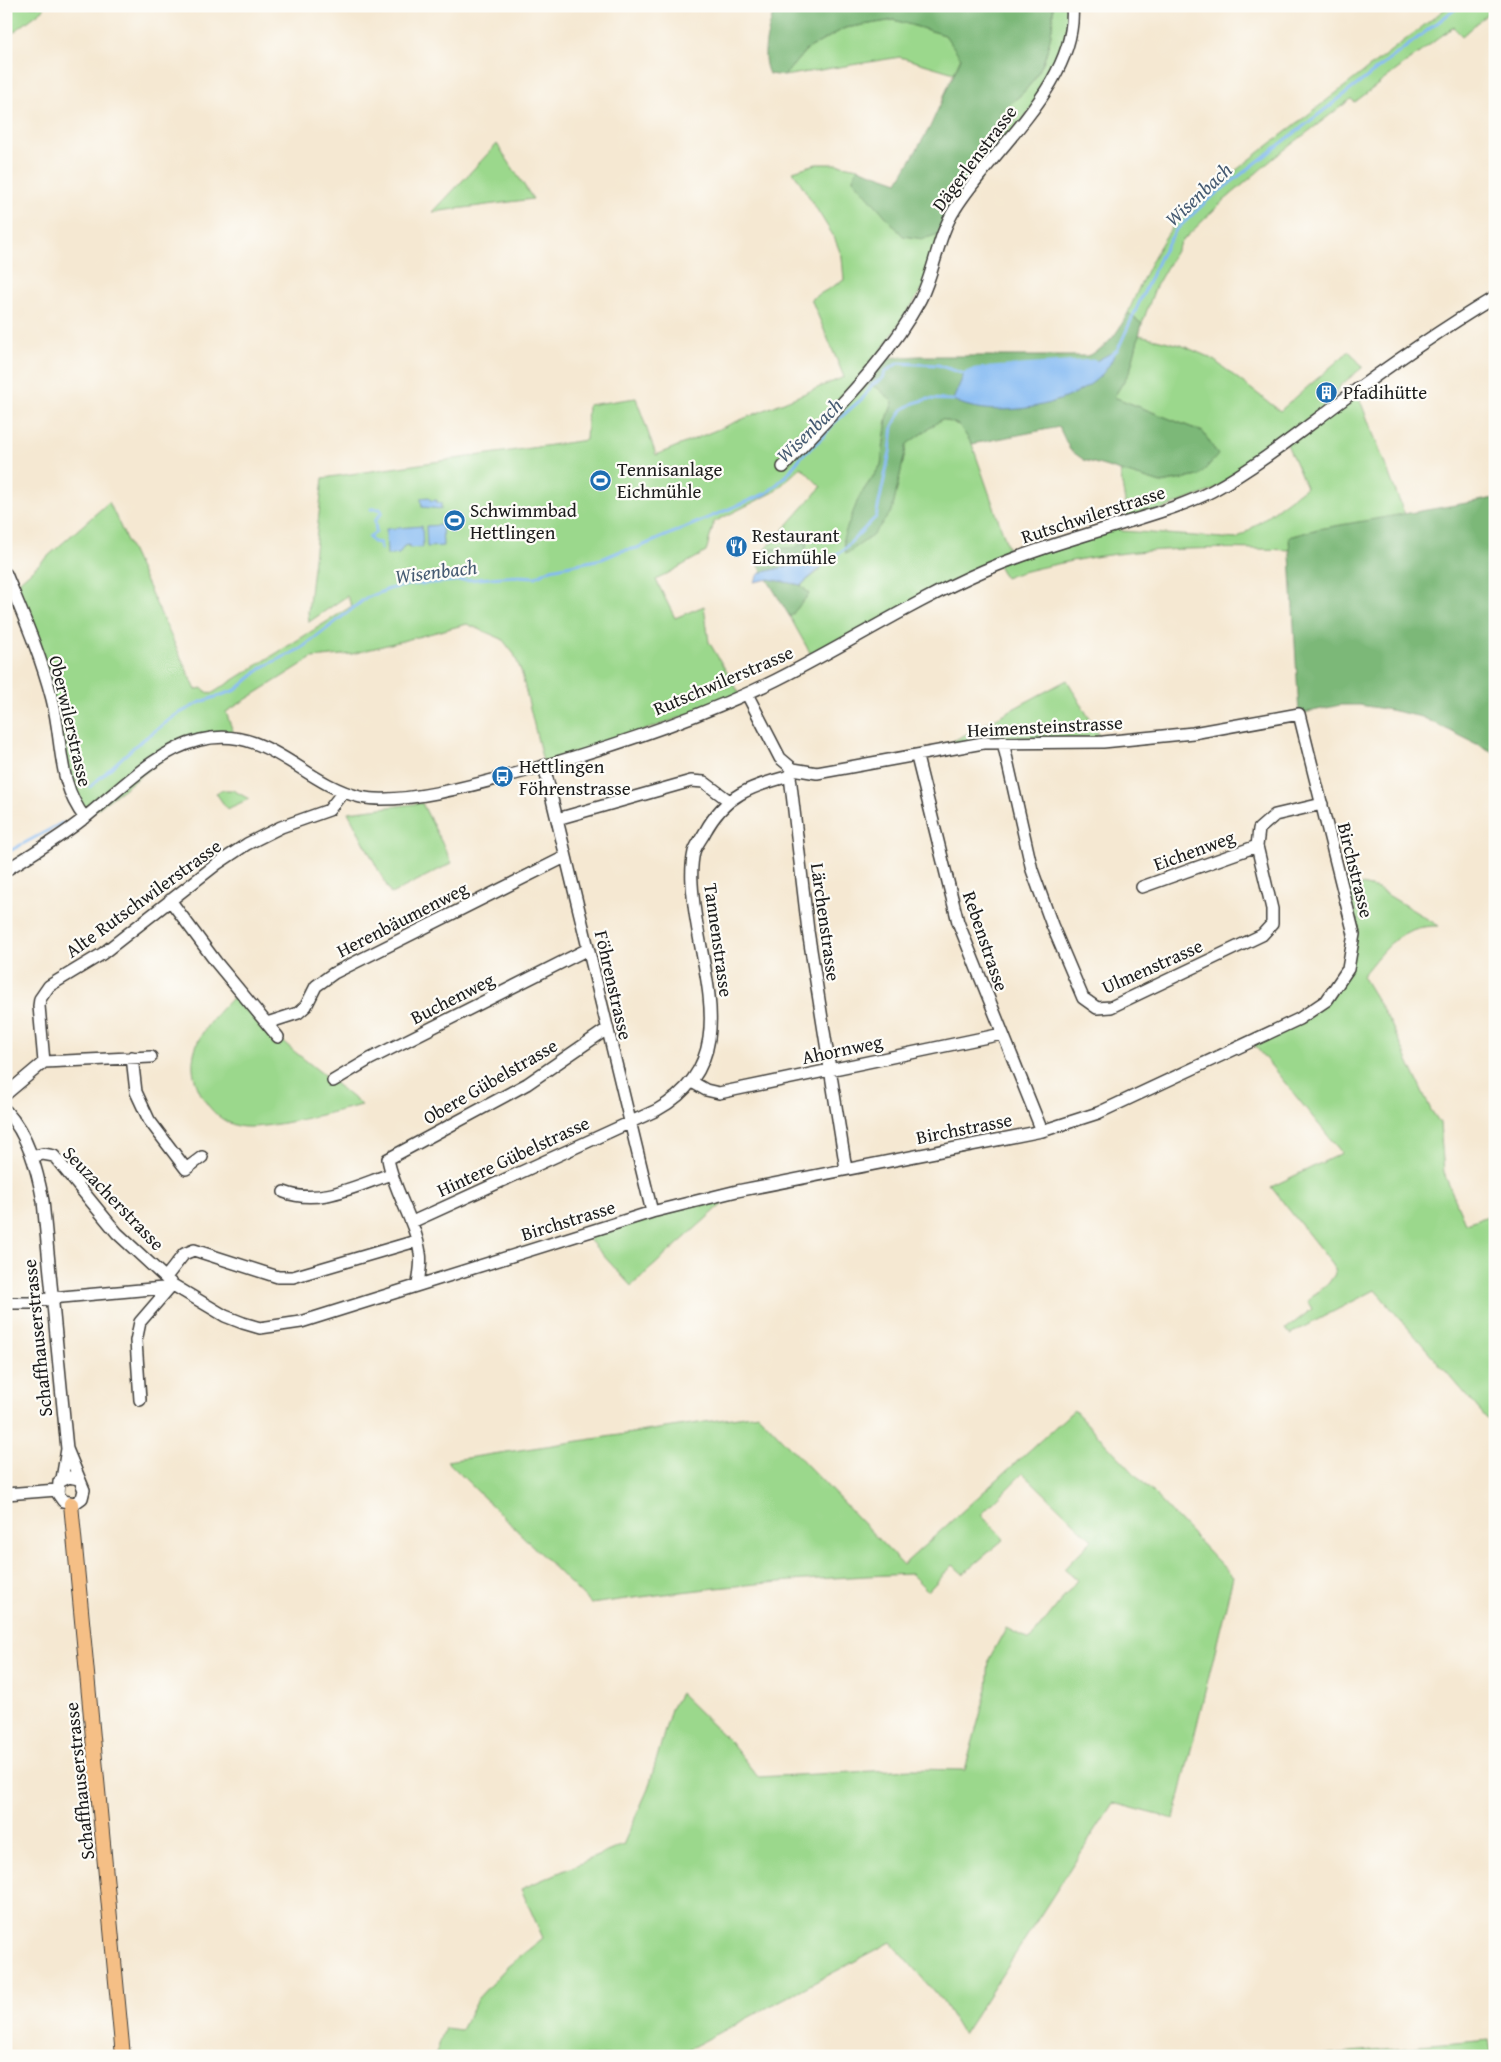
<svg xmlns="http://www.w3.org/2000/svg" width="1501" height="2062" font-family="'Gentium Book Plus',serif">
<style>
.green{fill:#9bd88c;stroke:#5c7a54}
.forest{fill:#7cb878;stroke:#4c6a4a}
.water{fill:#84baf3;stroke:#506b88}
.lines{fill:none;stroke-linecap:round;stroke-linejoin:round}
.stream{stroke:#84baf3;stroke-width:3}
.minor-casing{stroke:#3d3b37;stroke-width:14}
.major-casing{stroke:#3d3b37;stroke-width:16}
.minor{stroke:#fff;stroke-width:11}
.major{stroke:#f5bf86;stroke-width:14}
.labels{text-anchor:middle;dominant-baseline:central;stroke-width:4.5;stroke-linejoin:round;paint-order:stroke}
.street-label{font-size:19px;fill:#1c1c1c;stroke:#fdfcf7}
.poi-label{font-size:19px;fill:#1c1c1c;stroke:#fdfcf7;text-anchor:start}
.water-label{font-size:20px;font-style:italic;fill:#465b72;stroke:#fdfcf7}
</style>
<rect width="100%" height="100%" fill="#fdfcf7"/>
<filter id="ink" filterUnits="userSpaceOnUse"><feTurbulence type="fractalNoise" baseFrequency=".02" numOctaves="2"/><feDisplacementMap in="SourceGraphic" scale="10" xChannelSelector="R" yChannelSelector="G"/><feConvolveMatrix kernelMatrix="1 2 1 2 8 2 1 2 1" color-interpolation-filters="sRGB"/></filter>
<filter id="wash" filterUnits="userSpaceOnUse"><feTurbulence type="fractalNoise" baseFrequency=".0096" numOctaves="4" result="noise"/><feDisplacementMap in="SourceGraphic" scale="20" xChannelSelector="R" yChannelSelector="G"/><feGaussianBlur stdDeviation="1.12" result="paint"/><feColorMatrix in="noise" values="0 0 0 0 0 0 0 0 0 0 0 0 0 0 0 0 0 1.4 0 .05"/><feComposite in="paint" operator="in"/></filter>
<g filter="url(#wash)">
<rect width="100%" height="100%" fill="#f5e8d2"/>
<path class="green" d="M6 6H42L44 9 6 38Z
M1053 6H1072L1057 71 1006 144 998 113C1008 105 1020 97 1028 87 1046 67 1054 32 1053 6Z
M1449 6 1495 7 1462 36 1453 27 1355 102 1351 99 1275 157 1219 205 1181 242 1155 288 1142 324 1128 313C1146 271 1158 243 1187 208Z
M894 20 945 35 961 57 954 73 900 57 784 76 806 50 845 28Z
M497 144 533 199 433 212Z
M816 164H837L858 168 853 179 942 233 931 276 862 380 879 389 893 402 887 419 881 465 859 497 892 511 907 443 942 419 959 425 972 444 1012 559 1117 525 1122 531 1237 539 1306 487 1286 442 1211 491 1128 522 1120 470 1161 483 1199 476 1203 432 1114 397 1130 371 1139 335 1181 345 1211 358 1280 411 1349 351 1363 367 1341 385 1329 403 1332 408 1356 390 1405 515 1318 529 1289 537 1290 550C1212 547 1134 547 1057 564 1039 568 1022 571 1005 578L998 565 814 660 790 617 809 594 801 585 819 571 826 558 804 562 807 540 795 548 766 549 821 487 801 467 774 492 714 522 706 552 656 580 675 618 704 606 709 642 741 696 544 766 521 671 514 654 502 639 467 624 352 654 312 658 226 712 235 737 179 747 85 818 76 806 60 735 12 588 109 502 196 690 201 688 211 694 352 606 347 596 309 622 308 612 323 478 586 440 588 405 636 398 656 455 844 377 811 299 844 280 842 257 834 237 793 171Z
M1067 680 1103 742H1003L929 754Z
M223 790H233L249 799 227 809 216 793Z
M422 803 452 863 391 894 348 812Z
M1342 880 1378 889 1439 926C1400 925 1385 948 1362 976L1390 1022 1431 1110 1440 1123 1444 1173 1465 1223 1495 1214V1428L1375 1290 1290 1334 1286 1329 1312 1309 1307 1301 1328 1284 1335 1274 1333 1265 1271 1187 1342 1153 1251 1041 1327 1001 1348 969 1353 934Z
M240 990 278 1037 295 1052 362 1105C335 1111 262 1132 238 1126 222 1122 211 1111 203 1098 176 1052 208 1022 240 990Z
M737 1191 631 1286 583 1233Z
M1074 1410 1233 1577 1174 1819 1113 1803 963 2035 943 2002 891 1942 687 2050 689 2056H435L445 2028 461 2030 478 1998 507 1967 543 1938 521 1889 623 1845 648 1789 671 1709 680 1693 730 1742 758 1777 911 1769 965 1770 987 1689 989 1659 1006 1628 1030 1640 1077 1580 1064 1569 1092 1540 1023 1473 981 1515 1004 1539 963 1574 953 1565 928 1591 911 1574C803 1578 699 1588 591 1604L447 1461 758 1414 903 1565Z
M1489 2040 1492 2056H1305Z"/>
<path class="forest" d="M775 6H1053C1054 32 1046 67 1028 87 1020 97 1008 105 998 113L1006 144 942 233 923 239 903 236 853 179 858 168 898 182 930 127 961 58 945 35 894 20 845 28 806 50 784 76 769 74C759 53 770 27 775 6Z
M1128 313 1142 324 1130 371 1114 397 1203 432 1218 455 1199 476 1161 483 1084 460 1070 450 1059 427 972 444 959 425 942 419 907 444 892 511 872 536 846 554 843 538 859 497 881 465 887 419 893 402 879 389 862 380 880 358 920 356H1087C1109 347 1117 333 1128 313Z
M1495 498V753L1422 717 1390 710 1360 705H1340L1299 714 1289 537 1318 529Z
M807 539 804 562 767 572 781 581 801 585 809 594 790 617 756 561 766 549 795 548Z"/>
<path class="water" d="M1111 353 1114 355C1096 405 996 423 953 400L964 374 976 369 1096 361Z
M429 497 431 501 437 500V503H441V509L422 507 421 498Z
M442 525 443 546 427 547 426 526Z
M422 526 423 547 409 548V545L404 546 399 554 387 555 386 529Z
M826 557 829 561 801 585 769 579 754 582 760 573Z"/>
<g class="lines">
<path class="stream" d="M1110 356 1118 349 1160 257 1176 230 1208 200 1459 6
M371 509H380L382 512 375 521 376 532 369 537 373 542 380 543 381 549
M828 559 842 551 876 517 890 452 893 426 902 410 914 403 928 399 953 400
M90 787 135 746 176 715 201 702 236 690 263 667 302 648 366 598 389 589 407 585 514 576 536 577 551 569 602 559 621 551 637 548 767 493 786 476 801 457 823 437 834 423 864 397 872 385 883 378 885 372 898 363 938 365 964 374 976 369 1095 361
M6 853 62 823"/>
</g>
</g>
<g filter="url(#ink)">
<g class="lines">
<defs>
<path id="minor" d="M783 467C830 415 886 363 920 300 935 271 937 237 955 209 991 150 1079 82 1072 6
M6 574C23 615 41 656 52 699 63 741 57 783 85 818
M747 694 780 758 793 769 790 776 808 931 846 1169
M1003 742 1032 870 1052 925 1083 998 1097 1008 1111 1007 1262 935 1272 924V909L1257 846 1259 829 1275 815 1322 804
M917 757 958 922 1042 1131
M544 766 652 1212
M557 819 691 781 704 782 728 800
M6 870C32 854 59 838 83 819 119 791 154 751 200 740 268 724 301 783 360 797 404 807 496 779 540 767 617 745 705 715 776 680 846 645 912 602 983 571 1032 550 1083 536 1134 520 1160 512 1187 504 1212 491 1256 467 1296 435 1336 405 1387 367 1440 330 1495 297
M1142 887 1257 846
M170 900 216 962 278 1037
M267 1023 298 1013 306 1006 316 986 334 973 565 857
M132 1057 136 1092 149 1120 186 1169 202 1157
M44 1062 151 1057
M333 1081 370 1059 588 949
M692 1082 706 1090 719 1093 1002 1034
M6 1094 44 1062 39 1006 40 999 49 986 102 954 217 864 247 844 281 827 329 810 343 792
M6 1111C28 1135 37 1169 43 1201L67 1449 62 1479
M32 1157 43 1154 54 1156 117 1233 173 1285 225 1316 243 1323 260 1328 301 1322 652 1212 737 1191 1042 1131 1098 1113 1299 1019 1327 1000 1348 969 1354 934 1299 714 1193 733 1103 742 983 743 817 773 793 769
M284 1192C319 1206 358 1185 391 1174
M412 1222 657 1110C741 1063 703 980 694 905 692 888 690 869 694 852 696 845 702 838 705 832 725 795 751 786 790 776
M166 1277 184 1254 194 1250 278 1277H293L416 1241
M418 1284C419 1275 422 1263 420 1253 415 1220 394 1192 388 1159L527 1084 607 1029
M6 1303H30L51 1298 163 1288 173 1285
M140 1400 136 1341 140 1322 171 1286
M67 1449 84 1490 82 1498 75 1503 63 1501 58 1494 59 1482 69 1477 79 1479
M6 1494 57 1490"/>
<path id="major" d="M71 1504 123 2056"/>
</defs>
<use href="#minor" class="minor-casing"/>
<use href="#major" class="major-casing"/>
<use href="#minor" class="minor"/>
<use href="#major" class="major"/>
</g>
</g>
<defs>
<symbol id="building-disc" viewBox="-11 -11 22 22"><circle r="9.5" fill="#1f6fb2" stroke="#fdfcf7"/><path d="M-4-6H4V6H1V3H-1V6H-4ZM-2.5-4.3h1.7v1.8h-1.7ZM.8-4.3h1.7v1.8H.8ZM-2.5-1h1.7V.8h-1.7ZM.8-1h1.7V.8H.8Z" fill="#fff"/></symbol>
<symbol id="stadium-disc" viewBox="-11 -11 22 22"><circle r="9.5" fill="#1f6fb2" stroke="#fdfcf7"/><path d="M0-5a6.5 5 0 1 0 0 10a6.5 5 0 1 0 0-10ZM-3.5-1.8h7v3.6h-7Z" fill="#fff"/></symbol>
<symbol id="restaurant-disc" viewBox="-11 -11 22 22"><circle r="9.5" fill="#1f6fb2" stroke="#fdfcf7"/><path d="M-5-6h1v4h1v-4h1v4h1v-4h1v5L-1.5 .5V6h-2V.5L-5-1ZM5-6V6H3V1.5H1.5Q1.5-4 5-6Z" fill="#fff"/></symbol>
<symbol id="bus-disc" viewBox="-11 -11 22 22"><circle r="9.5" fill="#1f6fb2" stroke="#fdfcf7"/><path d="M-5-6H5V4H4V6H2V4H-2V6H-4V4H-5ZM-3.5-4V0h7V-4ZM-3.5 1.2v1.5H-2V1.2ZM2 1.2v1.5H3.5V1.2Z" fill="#fff"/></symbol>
</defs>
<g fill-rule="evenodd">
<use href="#building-disc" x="1314" y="380" width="25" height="25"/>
<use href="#stadium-disc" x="588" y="468" width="25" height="25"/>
<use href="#stadium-disc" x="442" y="508" width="25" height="25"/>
<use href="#restaurant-disc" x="724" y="534" width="25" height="25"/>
<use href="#bus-disc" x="490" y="764" width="25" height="25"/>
</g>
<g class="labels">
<g class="street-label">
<text transform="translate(974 158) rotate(-53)">Dägerlenstrasse</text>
<text transform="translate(1093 514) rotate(-18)">Rutschwilerstrasse</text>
<text transform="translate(723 680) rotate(-23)">Rutschwilerstrasse</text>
<text transform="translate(71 721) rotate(77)">Oberwilerstrasse</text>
<text transform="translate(1045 726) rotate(-3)">Heimensteinstrasse</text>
<text transform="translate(1194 850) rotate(-20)">Eichenweg</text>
<text transform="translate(1356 870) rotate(76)">Birchstrasse</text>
<text transform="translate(143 898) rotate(-36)">Alte Rutschwilerstrasse</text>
<text transform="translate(402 919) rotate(-27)">Herenbäumenweg</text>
<text transform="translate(826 922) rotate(82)">Lärchenstrasse</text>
<text transform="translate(719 940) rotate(82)">Tannenstrasse</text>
<text transform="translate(986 941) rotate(71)">Rebenstrasse</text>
<text transform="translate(1152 966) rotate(-24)">Ulmenstrasse</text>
<text transform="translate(614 985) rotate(77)">Föhrenstrasse</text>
<text transform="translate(452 998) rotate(-27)">Buchenweg</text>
<text transform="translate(842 1049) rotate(-12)">Ahornweg</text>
<text transform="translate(490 1081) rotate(-30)">Obere Gübelstrasse</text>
<text transform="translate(964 1128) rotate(-11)">Birchstrasse</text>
<text transform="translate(513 1156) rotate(-25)">Hintere Gübelstrasse</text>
<text transform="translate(114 1198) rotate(46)">Seuzacherstrasse</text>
<text transform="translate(568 1220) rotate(-17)">Birchstrasse</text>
<text transform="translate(37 1338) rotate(-96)">Schaffhauserstrasse</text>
<text transform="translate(79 1781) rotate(-96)">Schaffhauserstrasse</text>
</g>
<g class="poi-label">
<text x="1343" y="392">Pfadihütte</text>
<text x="617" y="469">Tennisanlage<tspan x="617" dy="22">Eichmühle</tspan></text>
<text x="470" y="510">Schwimmbad<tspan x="470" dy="22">Hettlingen</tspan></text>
<text x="752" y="535">Restaurant<tspan x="752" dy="22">Eichmühle</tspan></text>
<text x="519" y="766">Hettlingen<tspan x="519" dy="22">Föhrenstrasse</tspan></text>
</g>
<g class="water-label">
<text transform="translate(1198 194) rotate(-43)">Wisenbach</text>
<text transform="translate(809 430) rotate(-44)">Wisenbach</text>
<text transform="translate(436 571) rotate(-7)">Wisenbach</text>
</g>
</g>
<rect width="1501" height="2062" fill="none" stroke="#fdfcf7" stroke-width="25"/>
</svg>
